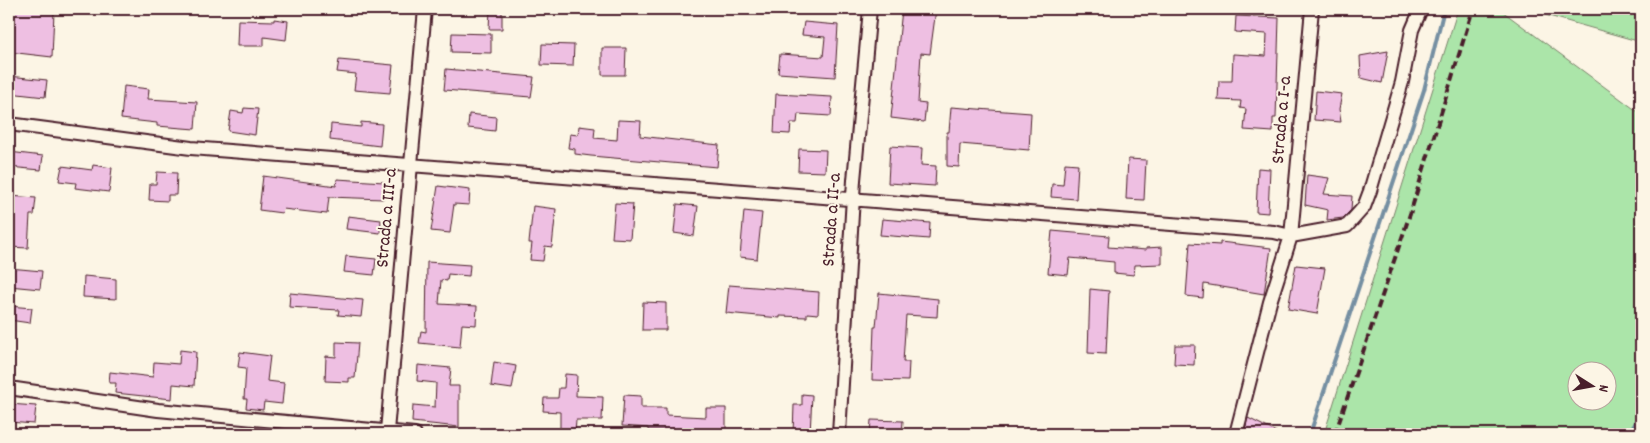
<svg xmlns="http://www.w3.org/2000/svg" width="1650" height="443" font-family="Dekko,sans-serif">
<style>
.green{fill:#abe5a9;stroke:#7a826a;fill-rule:evenodd}
.lines{fill:none;stroke-linecap:round;stroke-linejoin:round}
.stream{stroke:#758fa2;stroke-width:4}
.building{fill:#eebfe2;stroke:#4a1f2b}
.minor-casing{stroke:#4a1f2b;stroke-width:16}
.minor{stroke:#fcf5e5;stroke-width:12}
.rail{stroke:#4a1f2b;stroke-width:4;stroke-dasharray:8 4;stroke-linecap:butt}
.labels{text-anchor:middle;dominant-baseline:central;stroke-width:4;stroke-linejoin:round;paint-order:stroke}
.street-label{font-size:19px;fill:#4a1f2b;stroke:#fcf5e5}
</style>
<rect width="100%" height="100%" fill="#fcf5e5"/>
<filter id="ink" filterUnits="userSpaceOnUse"><feTurbulence type="fractalNoise" baseFrequency=".02" numOctaves="2"/><feDisplacementMap in="SourceGraphic" scale="10" xChannelSelector="R" yChannelSelector="G"/><feConvolveMatrix kernelMatrix="1 2 1 2 8 2 1 2 1" color-interpolation-filters="sRGB"/></filter>
<g filter="url(#ink)">
<path class="green" d="M1458 9H1494L1502 11 1641 114V434H1324ZM1578 370H1608V400H1578Z
M1524 9H1641V42Z"/>
<g class="lines">
<path class="stream" d="M1310 434 1424 90 1444 9
M1629 434 1641 414"/>
</g>
<path class="building" d="M12 9 54 12 52 57 9 52Z
M490 9H502V29H489Z
M902 9H936L930 54 921 53 918 103 926 104 924 122 891 118Z
M1236 16 1279 18 1276 118H1273V132L1244 130 1246 109 1240 108 1241 101 1218 100 1219 81H1232L1233 54 1266 56 1267 34 1235 32Z
M274 19 288 21 286 40 264 37V46H237L238 20 274 21Z
M804 22 838 25 835 77 778 73 780 54 823 57 825 37 802 35Z
M452 33 491 34V53L451 52Z
M542 44 574 45 573 66 541 65Z
M602 48H626L625 75H602Z
M1388 51 1382 83 1361 78 1360 56Z
M339 60 393 65 390 93 354 90 356 74 337 72Z
M446 69 534 77 531 97 444 90Z
M9 76 47 80 45 97 9 93Z
M124 86 149 89 148 99 197 102 195 129 157 126V123L121 119Z
M1316 91 1342 94 1339 109 1341 122 1314 120Z
M776 94 832 97 831 116 798 114 797 123H791L790 134 774 133Z
M951 107 1031 113 1029 150 960 144 959 167 947 166V132H949Z
M244 108 258 109 255 135 228 131 231 111 243 113Z
M469 114 496 117 495 131 468 128Z
M618 120 641 121 640 136 719 145 717 167 591 156 575 154V149L568 148 570 134 578 135 579 126 595 128 594 138 617 140Z
M361 122 382 124 380 146 330 140 331 124 361 127Z
M890 146 922 148 921 165 936 166 935 186 888 183Z
M799 149 826 150 825 172 798 171Z
M9 152 43 156 41 170 9 167Z
M1128 159 1146 160 1144 200 1126 199Z
M1065 163 1078 164 1076 199 1051 197 1052 184 1063 185Z
M93 165 112 168 109 192 75 188 76 183 59 181 62 166 92 170Z
M1258 168 1270 169 1268 213 1256 212Z
M157 172 177 173 176 195H168V201L149 200 150 184H156Z
M1307 175 1329 178 1324 194 1352 196 1351 210 1343 218 1327 220 1328 210 1305 205Z
M263 176 336 186 337 179 384 182 383 199 329 197 327 214 283 209 282 213 259 210Z
M438 186 470 190 469 205 454 204 450 233 431 231Z
M9 196 36 198 34 215H30L28 248 9 247Z
M615 203 633 204 630 239 612 238Z
M677 204 698 206 694 236 674 233Z
M533 206 556 209 552 247 545 246 543 261 530 260 532 243H529Z
M744 211 762 213 757 259 740 257Z
M348 216 381 220 380 233 346 229Z
M882 219 930 223 929 239 880 235Z
M1052 231 1109 236 1108 247 1146 250V248L1162 247V264L1135 265 1134 275 1114 273V262L1070 258 1068 275 1048 273Z
M1220 242 1271 248 1264 294 1204 284 1203 298 1186 296 1190 243 1220 245Z
M346 256 376 259 374 275 344 272Z
M427 262 470 265 469 276 448 274 447 281 441 280 439 304 477 306 476 325 462 324 460 347 419 343 421 331 426 332Z
M1296 265 1325 268 1317 314 1288 309Z
M9 268 42 271 40 289 9 286Z
M84 276 116 279V299L83 297Z
M729 285 819 292 818 314 807 313V317L780 316V318L726 313Z
M1090 289 1109 291 1106 354 1088 353Z
M290 293 363 300 361 317 338 315 339 310 289 307Z
M879 293 938 299 937 317 906 315 903 362H909L908 381 872 380 874 327H876Z
M643 302 666 303V330H642Z
M9 306 32 308 30 323 9 320Z
M336 342 358 343 355 378H349V382L325 381 326 356 336 357Z
M1175 345H1195L1194 365 1174 364Z
M180 350 196 352 194 386 173 384 172 399 115 393 116 383H109L110 372 153 377 154 362 179 364Z
M240 352 270 356 267 381 284 383 282 404 264 402 263 410 246 408 247 399H244L246 368 238 367Z
M494 362 516 366 512 389 491 386Z
M418 365 451 368 449 386H459V427L412 422 413 405 435 407 436 383 417 381Z
M565 374 577 375 576 396 603 397 602 420H576L575 434H560V412L543 411 544 398H558L559 388H564Z
M802 394 812 395 810 434H793L794 405H802Z
M624 395 641 396V408H666V415L706 417V408H726V434H676V430H648V428L622 426Z
M9 404 36 406 34 424 9 422Z
M1248 418 1280 434H1244Z
M871 420 903 421 902 434H870Z"/>
<g class="lines">
<defs>
<path id="minor" d="M9 124 191 148 1274 232 1291 236 1347 226 1364 207 1370 191 1402 82 1412 30 1421 9
M9 388 158 410 415 434
M387 431 425 9
M839 434 854 180 870 9
M1236 434 1270 302 1291 236 1312 9"/>
</defs>
<use href="#minor" class="minor-casing"/>
<use href="#minor" class="minor"/>
<path class="rail" d="M1335 434 1410 214 1473 9"/>
</g>
</g>
<g class="labels">
<g class="street-label">
<text transform="translate(1283 120) rotate(-85)">Strada a I-a</text>
<text transform="translate(388 218) rotate(-85)">Strada a III-a</text>
<text transform="translate(833 220) rotate(-86)">Strada a II-a</text>
</g>
</g>
<rect width="1650" height="443" fill="none" stroke="#fcf5e5" stroke-width="30"/>
<rect x="15" y="15" width="1620" height="413" fill="none" stroke="#4a1f2b" stroke-width="2" filter="url(#ink)"/>
<g transform="translate(1592 386) rotate(101)"><circle r="24" fill="#fcf5e5" stroke="#b59f9b"/>
<path d="M0-4L9 19L0 12L-9 19Z" fill="#4a1f2b"/>
<text y="-8" font-size="14" font-weight="bold" text-anchor="middle" fill="#4a1f2b">N</text>
</g>
</svg>
